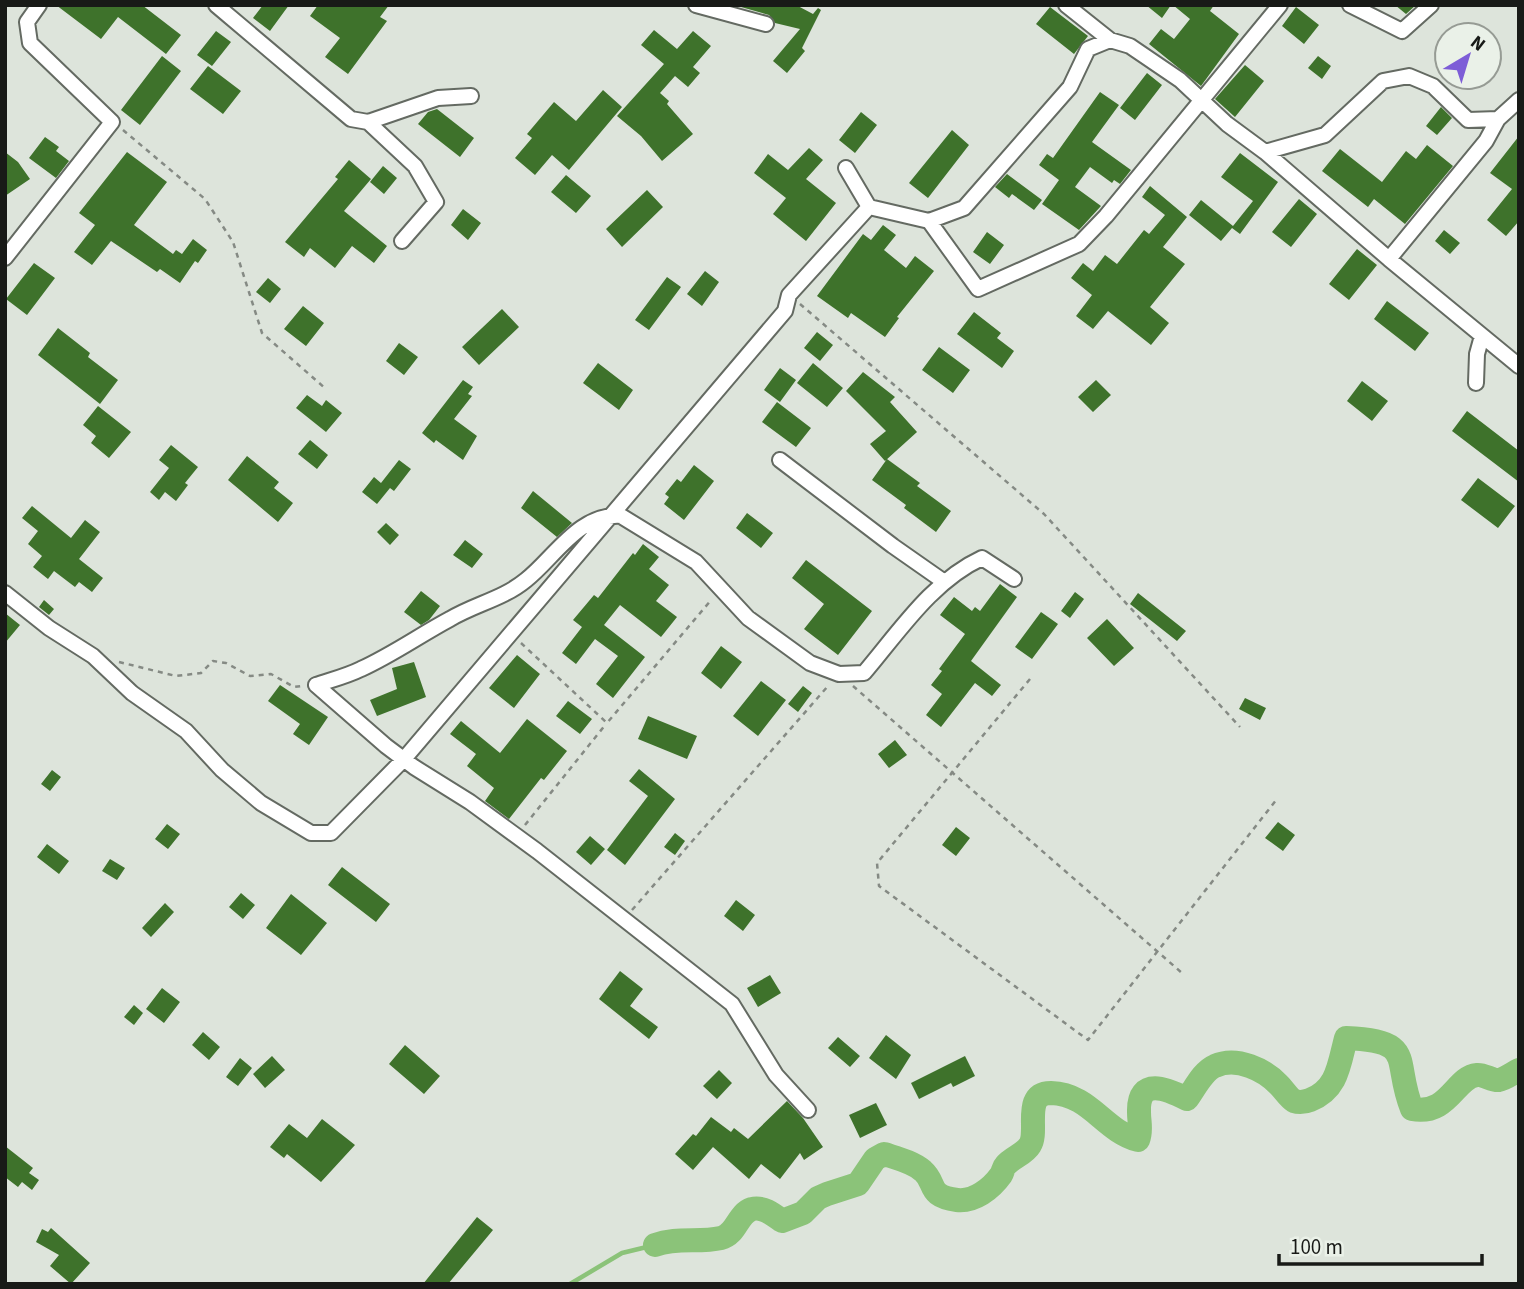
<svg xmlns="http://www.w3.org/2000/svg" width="1524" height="1289" font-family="'Source Sans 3',sans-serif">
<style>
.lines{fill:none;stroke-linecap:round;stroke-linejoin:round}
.stream{stroke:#8bc379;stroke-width:4.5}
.river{stroke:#8bc379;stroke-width:24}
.building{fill:#3e722b}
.street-casing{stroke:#646a62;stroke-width:18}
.path{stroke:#858a84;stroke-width:2.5;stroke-dasharray:5 5;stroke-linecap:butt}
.street{stroke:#fff;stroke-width:14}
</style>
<rect width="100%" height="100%" fill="#dde4db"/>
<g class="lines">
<path class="stream" d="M570 1284 622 1253 655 1245"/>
<path class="river" d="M655 1245C677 1237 699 1243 721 1238 737 1234 737 1214 752 1209 763 1206 774 1215 782 1221L803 1213 818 1198 827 1194 858 1184 875 1159 884 1154C896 1158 913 1162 923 1171 937 1183 926 1196 957 1200 974 1202 991 1189 1001 1175 1003 1172 1003 1168 1005 1166 1012 1157 1024 1155 1030 1145 1039 1131 1022 1093 1051 1093 1090 1094 1104 1131 1138 1140 1142 1130 1139 1123 1139 1112 1138 1076 1167 1089 1187 1099 1195 1088 1203 1071 1215 1066 1237 1056 1265 1070 1279 1085 1284 1090 1289 1098 1294 1101 1300 1103 1305 1102 1310 1100 1338 1089 1339 1064 1346 1038 1418 1041 1392 1060 1412 1109 1449 1116 1455 1077 1477 1075 1484 1074 1492 1081 1499 1080 1505 1079 1513 1073 1519 1070"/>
</g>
<path class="building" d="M56 5H142L181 35 166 54 118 17 101 39Z
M263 5H289L270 31 253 18Z
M318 5H389L380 17 387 21 348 74 325 57 340 38 310 16Z
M734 5H796L813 14 818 8 821 10 802 48 805 51 787 73 773 61 800 29 775 23 769 15Z
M1146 5H1171L1162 18Z
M1173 5H1214L1210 11 1239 34 1201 86 1149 44 1161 29 1174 39 1190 19Z
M1395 5H1416L1406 14Z
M1050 7 1088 36 1074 54 1036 24Z
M1296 7 1319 25 1304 44 1282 26Z
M654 30 677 49 693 31 711 46 693 67 700 73 688 87 675 76 660 93 669 101 667 104 693 134 662 161 641 136 617 116 664 64 641 45Z
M216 31 231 42 212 66 197 55Z
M162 56 181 71 140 125 121 110Z
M1318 56 1331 66 1322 79 1308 68Z
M1245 65 1264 81 1235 117 1215 99Z
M208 66 241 91 223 114 190 89Z
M1147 73 1162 85 1135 120 1120 108Z
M603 90 622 107 569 170 552 155 535 175 515 158 532 138 527 134 554 102 576 121Z
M1100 92 1119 105 1092 142 1131 170 1120 184 1114 180 1112 183 1090 167 1075 187 1101 206 1079 230 1042 204 1059 180 1039 165 1047 154 1053 158Z
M1441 107 1452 118 1437 135 1426 126Z
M437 109 474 138 460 157 418 124 428 112Z
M861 112 877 125 855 153 839 140Z
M952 130 969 145 928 198 909 183Z
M1519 136V221L1506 236 1487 220 1512 189 1490 173Z
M45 137 59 147 56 151 69 161 56 178 29 158Z
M1427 145 1453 166 1405 224 1374 199 1368 207 1322 171 1340 149 1382 182 1406 151 1416 159Z
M809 148 823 160 806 179 836 203 806 241 773 214 786 198 754 173 768 154 788 170Z
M5 152 18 162 30 179 5 196Z
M127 152 167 182 134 225 173 254 176 250 182 254 193 239 207 250 198 263 195 261 180 283 160 269 157 272 111 241 92 265 74 252 95 225 79 213Z
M1240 153 1278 182 1240 234 1232 228 1221 241 1189 215 1201 200 1233 226 1253 201 1221 177Z
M349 160 371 179 344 211 387 246 374 263 352 246 335 268 310 248 304 257 285 242 338 179 335 177Z
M383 166 397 178 384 194 370 182Z
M1007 174 1042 200 1034 210 1012 194 1009 198 995 187Z
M566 175 591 196 576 213 551 192Z
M1150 186 1187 217 1163 247 1185 264 1150 307 1169 323 1151 345 1108 311 1093 329 1076 316 1092 295 1071 278 1083 263 1093 271 1105 255 1117 264 1144 230 1149 234 1165 215 1142 197Z
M647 190 663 207 622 247 606 229Z
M1299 199 1317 214 1291 247 1272 232Z
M463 209 481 223 468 240 451 225Z
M883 225 896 235 884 250 906 268 915 256 934 271 897 317 899 318 885 337 851 313 848 318 817 296 863 234 871 240Z
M1444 230 1460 243 1450 254 1435 241Z
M987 232 1004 245 990 264 973 252Z
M1357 249 1377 265 1349 300 1329 284Z
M34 263 55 278 27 315 6 299Z
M705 271 719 282 702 306 687 294Z
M667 277 681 287 649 330 635 320Z
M268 278 281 289 270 303 256 292Z
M1387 301 1429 333 1415 351 1374 319Z
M303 306 324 323 306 346 284 329Z
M502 309 519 327 479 365 462 347Z
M974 312 1001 333 997 338 1014 351 1002 368 957 334Z
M58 328 90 353 88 357 118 380 100 404 38 355Z
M817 332 833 345 820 361 804 348Z
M399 343 418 357 404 375 386 361Z
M939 347 970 370 953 393 922 370Z
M598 363 633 390 619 410 583 383Z
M813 363 843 388 827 407 797 383Z
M780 368 796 380 780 402 764 390Z
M863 372 895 397 890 402 917 432 885 461 870 444 886 431 846 391Z
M463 380 473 387 468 394 472 396 454 419 477 436 463 460 436 440 434 443 422 433Z
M1096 380 1111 395 1093 412 1078 397Z
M1362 381 1388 401 1372 421 1347 401Z
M307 395 322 406 326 400 342 413 326 432 296 408Z
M777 402 811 428 796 447 762 422Z
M98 406 131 432 109 458 91 443 96 436 83 425Z
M1467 411 1519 451V482L1452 431Z
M310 440 328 455 317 469 298 454Z
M171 445 198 467 185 483 188 485 176 501 165 492 159 500 150 492 169 468 159 460Z
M247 456 279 482 274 488 293 503 278 522 228 480Z
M887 459 920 483 917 486 951 511 936 532 904 508 906 505 872 480Z
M399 460 411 469 394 491 390 488 377 504 362 492 374 477 381 483Z
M694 465 714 481 684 520 664 504 669 497 665 494 677 479 681 482Z
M1478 478 1515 506 1498 528 1461 500Z
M533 491 572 523 557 537 521 508Z
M32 506 71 538 85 520 100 532 79 559 103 578 92 592 79 582 75 587 54 571 48 579 33 567 42 556 28 544 38 531 22 518Z
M747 513 773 533 761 548 736 528Z
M386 523 399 535 390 545 377 532Z
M465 540 483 554 472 568 453 555Z
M643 544 659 557 649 569 669 585 656 601 677 617 661 637 620 605 604 625 645 657 613 698 596 684 618 656 595 639 576 664 562 653 582 627 573 620 594 595 598 598 633 553 635 555Z
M806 560 872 611 838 655 804 629 824 604 792 578Z
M1000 584 1017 597 971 661 1001 685 992 696 975 683 941 727 926 715 942 694 931 685 942 671 939 669 965 634 940 615 954 597 972 611 975 607 980 611Z
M421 591 440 606 429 620 421 625 404 612Z
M1075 592 1084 599 1070 618 1061 611Z
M1138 593 1186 631 1177 641 1130 604Z
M44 600 54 609 49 615 39 607Z
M1041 612 1058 624 1032 659 1015 647Z
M5 613 20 625 5 643Z
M1107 619 1134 648 1114 666 1087 638Z
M721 646 742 662 721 689 701 673Z
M517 655 540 674 514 708 489 688Z
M414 662 426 697 377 716 370 700 397 689 392 668Z
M761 681 786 700 758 736 733 716Z
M280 685 328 717 309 745 293 734 300 724 268 701Z
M803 686 812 693 798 712 788 704Z
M1245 698 1266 708 1260 720 1239 709Z
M568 701 592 719 580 734 556 716Z
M648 716 697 736 687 759 638 739Z
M527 719 567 751 544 780 541 778 509 819 485 801 494 788 467 766 476 754 450 734 461 721 500 753Z
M895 740 907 755 889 768 878 754Z
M639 769 675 799 625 865 607 850 648 796 629 781Z
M52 770 61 777 50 791 41 784Z
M1278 822 1295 835 1283 851 1265 838Z
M167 824 180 834 168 849 155 839Z
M956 827 970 838 956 856 942 845Z
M675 833 685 841 675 855 664 847Z
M590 836 605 849 591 865 576 852Z
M47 844 69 861 59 874 37 857Z
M110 859 125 868 117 880 102 871Z
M342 867 390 904 376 922 328 885Z
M241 893 255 905 243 919 229 907Z
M291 894 327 923 301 955 266 928Z
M736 900 755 915 743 931 724 916Z
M165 903 174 912 151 937 142 928Z
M620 971 643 989 630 1006 658 1027 649 1039 599 999Z
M770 975 781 993 758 1007 747 988Z
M162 988 180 1002 164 1023 146 1009Z
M134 1005 143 1013 134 1025 124 1017Z
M203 1032 220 1047 209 1060 192 1045Z
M886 1035 911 1055 896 1079 869 1058Z
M838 1037 860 1056 850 1067 828 1048Z
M405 1045 440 1076 424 1094 389 1064Z
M272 1056 285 1070 265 1088 253 1074Z
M965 1056 975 1076 953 1087 951 1083 919 1099 911 1083Z
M240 1058 252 1068 238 1086 226 1077Z
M719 1070 732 1083 717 1099 703 1086Z
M787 1101 803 1118 823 1147 804 1160 800 1153 780 1179 761 1164 749 1179 713 1147 693 1170 675 1154 693 1134 696 1136 711 1117 731 1132 734 1128 748 1139Z
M876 1103 887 1125 860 1138 849 1115Z
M322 1119 355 1145 321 1182 287 1154 284 1158 270 1147 289 1124 307 1138Z
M5 1146 33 1168 29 1173 39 1180 32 1190 22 1182 18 1187 5 1177Z
M477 1217 493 1230 448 1284H423Z
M51 1228 90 1263 71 1284 50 1266 59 1255 36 1242 42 1229 48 1232Z"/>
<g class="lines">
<defs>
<path id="street" d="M216 5 351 119 368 122 438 98 471 96
M696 5 766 24
M1066 5 1110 40
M1350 5 1402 31 1431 5
M368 122 415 166 436 202 402 241
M1265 152 1325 135 1383 81 1409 76 1433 86 1468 120 1498 119
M846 168 869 207 929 221 978 289 1079 244 1106 216 1280 5
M929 221 964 208 1070 87 1088 49 1110 40 1130 46 1180 80 1227 124 1265 152 1389 259 1519 366
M5 258 112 122 30 43 27 22 39 5
M1389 259 1486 141 1498 119 1519 100
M1476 383 1477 354 1482 336
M780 460 893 546 943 581
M5 593 49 628 93 656 132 693 186 731 222 770 261 803 311 833H331L404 759 785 311 789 295 869 207
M316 685C331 680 347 676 361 669 392 655 420 635 450 619 475 604 503 599 526 580 555 557 579 513 621 516L696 562 748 618 810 663 839 674 864 673C899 632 932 581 982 558L1014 579
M316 685 386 746 414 767 470 802 537 851 732 1004 776 1075 808 1110"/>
</defs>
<use href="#street" class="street-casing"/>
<path class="path" d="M123 130 205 199 233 242 262 333 326 389
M800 304 1044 514 1240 727
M521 643 607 723 712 599
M119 662 176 676 201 673 213 661 226 663 250 676 271 674 294 687 302 686
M1030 679 877 863 879 886 1088 1040 1277 799
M853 686 1182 973
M525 825 606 724
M632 910 828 686"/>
<use href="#street" class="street"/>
</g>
<rect width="1524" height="1289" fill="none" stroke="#181a17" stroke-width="14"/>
<g transform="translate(1468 56) rotate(38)"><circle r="33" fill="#eaf1e8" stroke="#969b94" stroke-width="2"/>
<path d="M0-5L12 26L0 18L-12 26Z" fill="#7d5dd7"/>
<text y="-10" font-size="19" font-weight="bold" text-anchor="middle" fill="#181a17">N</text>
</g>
<path d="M1279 1254v10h203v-10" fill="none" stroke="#181a17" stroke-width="3.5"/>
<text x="1290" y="1254" font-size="21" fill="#181a17" stroke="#eaf1e8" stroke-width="5" paint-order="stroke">100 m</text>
</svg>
